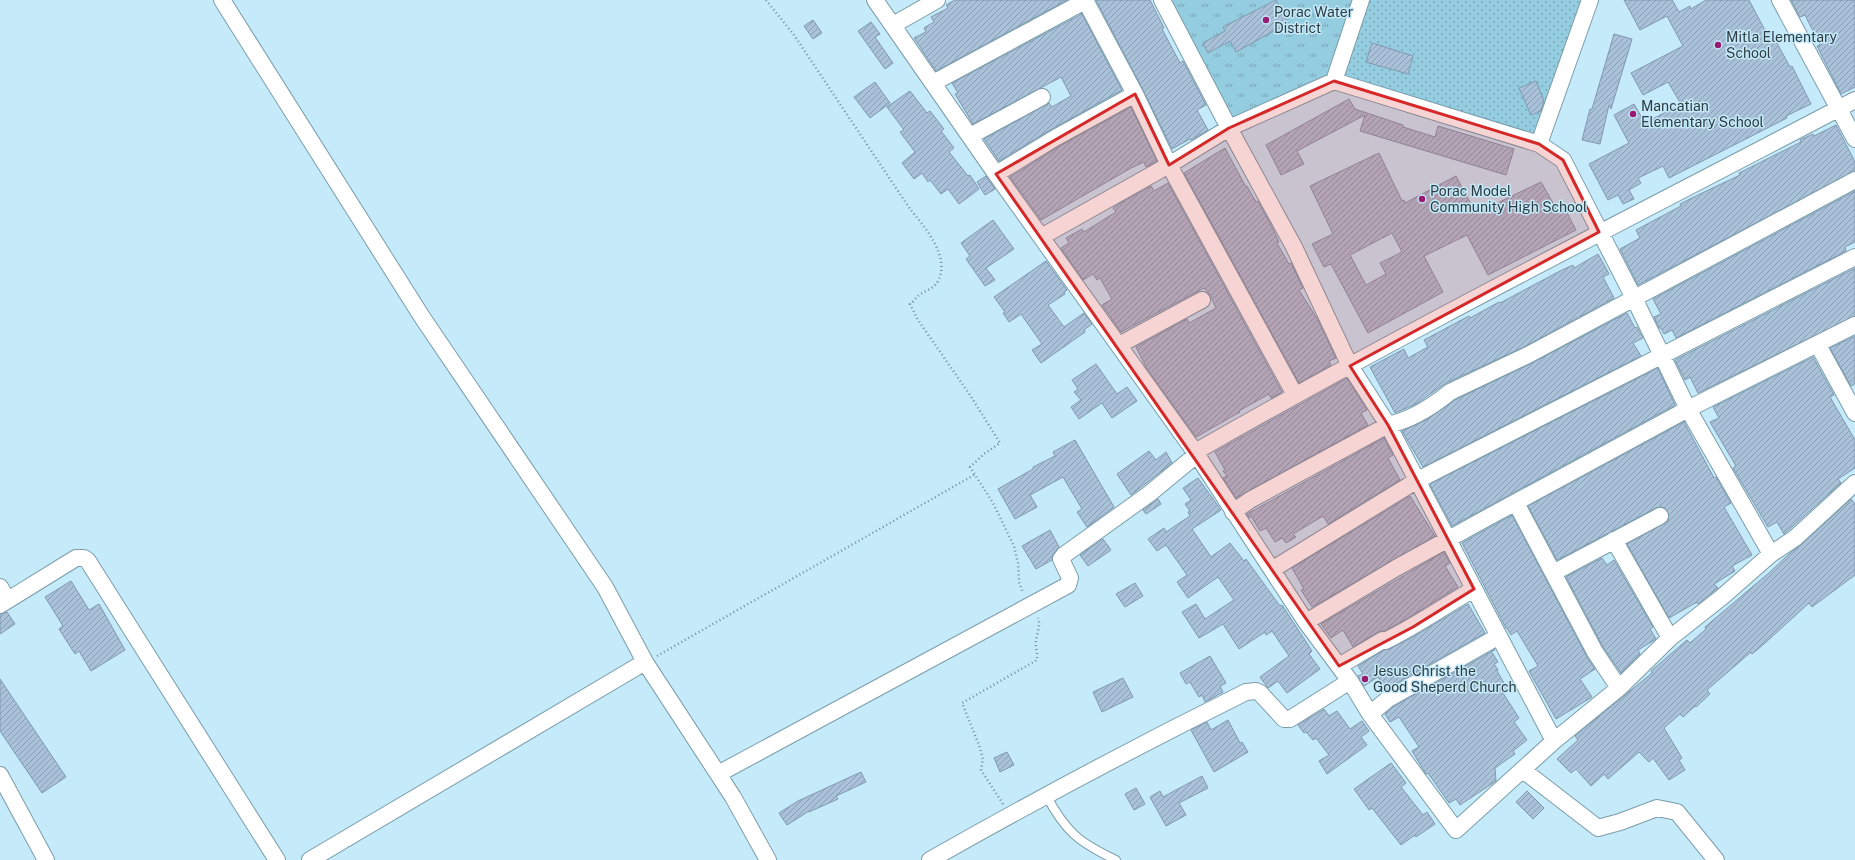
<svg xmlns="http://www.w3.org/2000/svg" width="1855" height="860" font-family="'Public Sans',sans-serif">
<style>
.grass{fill:url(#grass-dots)}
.park{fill:url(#park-tufts)}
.building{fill:url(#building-hatch);stroke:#8098af;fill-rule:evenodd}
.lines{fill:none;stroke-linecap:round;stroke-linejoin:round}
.service-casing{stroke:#7a9dab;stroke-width:10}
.minor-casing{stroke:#7a9dab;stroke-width:18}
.path{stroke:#758f99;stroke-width:2.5;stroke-dasharray:1 3;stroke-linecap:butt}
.service{stroke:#fff;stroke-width:8}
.minor{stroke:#fff;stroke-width:16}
.marked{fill:#d62828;fill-opacity:0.2;stroke:#d62828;stroke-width:3;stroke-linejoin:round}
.poi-dot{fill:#981b73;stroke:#c5eaf9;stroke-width:1.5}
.labels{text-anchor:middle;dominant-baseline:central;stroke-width:3;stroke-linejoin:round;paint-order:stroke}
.poi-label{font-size:14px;fill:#2d3c42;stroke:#c5eaf9;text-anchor:start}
</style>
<defs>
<pattern id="grass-dots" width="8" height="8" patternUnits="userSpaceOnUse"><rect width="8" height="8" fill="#94cce0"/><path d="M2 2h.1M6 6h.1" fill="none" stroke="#79a7b7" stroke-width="1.8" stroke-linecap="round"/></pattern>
<pattern id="park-tufts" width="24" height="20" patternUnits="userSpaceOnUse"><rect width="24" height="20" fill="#94cce0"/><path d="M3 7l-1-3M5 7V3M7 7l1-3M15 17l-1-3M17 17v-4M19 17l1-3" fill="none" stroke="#79a7b7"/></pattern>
<pattern id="building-hatch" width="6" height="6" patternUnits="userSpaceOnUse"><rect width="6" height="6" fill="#a9c2d9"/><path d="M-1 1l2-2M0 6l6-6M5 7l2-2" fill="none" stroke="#8a9fb2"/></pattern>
</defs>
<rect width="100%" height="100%" fill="#c5eaf9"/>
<path class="grass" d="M1361 0H1590L1539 144 1334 81Z"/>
<path class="park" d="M1162 0H1361L1334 81 1229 128Z"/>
<path class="building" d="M955 0H1067L936 71 914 38 926 32 924 28 934 22 931 17 948 8 946 5Z
M1096 0H1150L1164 28 1162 29 1180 63 1183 61 1206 105 1197 110 1208 130 1191 140 1190 139 1172 149 1143 90Z
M1276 0 1288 23 1236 52 1230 41 1208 53 1203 43 1225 31 1223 27Z
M1624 0H1672L1679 12 1690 6 1691 9 1706 0H1749L1767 34 1771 32 1790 67 1792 66 1811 104 1786 116 1787 118 1669 178 1663 166 1638 178 1641 183 1629 190 1634 199 1623 204 1618 195 1608 200 1589 164 1629 143 1614 115 1634 104 1645 123 1681 104 1668 82 1643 95 1631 73 1683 46 1667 16 1640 30Z
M1791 0H1855V87L1841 94 1817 46 1820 45 1805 15 1800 17Z
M1082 14 1122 90 1050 130 999 161 984 139 1049 103 1052 107 1071 96 1061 77 973 124 955 94 958 93 952 83Z
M813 20 822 33 813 39 804 26Z
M871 22 880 34 875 37 893 63 885 69 858 31Z
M1614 34 1632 39 1611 109 1609 105 1600 144 1582 140 1590 109H1592Z
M1372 43 1413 56 1408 74 1366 62Z
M1536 81 1544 101 1541 111 1531 115 1519 88Z
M875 82 890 103 870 118 854 97Z
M910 91 927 113 930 111 944 129 941 131 954 148 949 152 968 176 970 175 979 189 959 204 948 189 941 194 930 180 928 182 922 173 914 179 902 163 915 152 900 132 904 130 887 107Z
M1349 99 1355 109 1403 125V127L1435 137 1438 126 1514 149 1506 175 1360 131 1365 115 1297 151 1304 164 1281 175 1266 145Z
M1131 107 1157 161 1146 167 1144 162 1131 168 1041 220 1010 177 1060 146Z
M1836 125 1855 162V171L1638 285 1620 249 1640 238 1636 230 1681 206 1680 204 1694 197 1740 175 1739 173 1801 142 1800 140 1813 134 1814 136Z
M1225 148 1246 187 1247 186 1256 202 1258 201 1271 225 1279 242 1277 243 1289 264 1291 263 1303 288 1299 290 1318 320 1336 358 1329 361 1331 365 1299 383 1184 173Z
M1379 153 1402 201 1404 200 1405 203 1456 176 1475 212 1482 208 1483 210 1541 182 1557 210 1564 207 1576 230 1488 275 1467 235 1424 256 1443 292 1368 333 1331 264 1324 267 1312 244 1333 234 1310 186ZM1392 233 1402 252 1380 263 1386 274 1366 285 1350 255Z
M986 176 995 189 985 195 977 182Z
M1168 183 1282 392 1271 398 1269 394 1239 411 1240 412 1196 437 1147 369 1136 347 1187 319 1189 323 1216 308 1210 295 1204 288 1121 332 1102 305 1112 299 1100 278 1097 280 1093 274 1083 280 1061 248 1069 243 1066 238 1082 229 1084 232 1116 212 1113 208 1119 204 1151 186 1154 191Z
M1855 191V242L1845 247 1846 251 1676 338 1672 330 1664 334 1661 328H1659L1654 317 1661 314 1653 299Z
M993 220 1014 249 986 268 995 280 985 286 966 259 970 256 961 243Z
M1598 254 1609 274 1603 277 1614 298 1524 347 1446 383 1416 404 1395 413 1370 367 1404 349 1408 358 1428 347 1424 340 1469 316 1470 318 1499 302 1500 303 1560 271 1573 265 1574 268Z
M1046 261 1067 290 1064 292 1065 294 1048 305 1064 327 1084 313 1092 324 1084 330 1085 332 1041 363 1032 350 1042 344 1021 314 1009 322 1003 313 1005 312 994 297Z
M1855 268V316L1698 393 1690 377 1685 380 1675 360Z
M1627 313 1635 328 1637 327 1643 338 1633 343 1641 356 1423 467 1402 431 1426 420 1455 400 1532 363Z
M1855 336V384L1851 386 1830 348Z
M1813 357 1834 395 1830 397 1855 440V468L1838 479 1841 483 1784 534 1777 522 1768 527 1733 468 1736 466 1710 422 1719 418 1713 407Z
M1096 364 1117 394 1127 387 1137 401 1112 418 1102 403 1079 419 1071 407 1081 400 1074 392 1078 389 1072 380Z
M1658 368 1675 405 1452 526 1430 485 1432 483Z
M1347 378 1367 410 1361 413 1368 425 1236 498 1223 478 1227 476 1223 471 1225 470 1215 452Z
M1684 422 1714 478 1716 477 1731 503 1724 507 1752 555 1732 566 1735 571 1714 584 1718 588 1698 604 1697 602 1669 618 1627 544 1668 521 1669 516 1665 508 1661 507 1656 508 1557 560 1528 506Z
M1384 438 1393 455 1388 458 1400 480 1328 524 1323 516 1293 534 1296 537 1286 543 1282 538 1275 542 1266 528 1260 531 1251 516 1249 518 1247 514Z
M1075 440 1114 507 1087 527 1077 512 1082 509 1063 477 1030 495 1037 507 1015 519 998 489 1033 469V467L1055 456 1053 452Z
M1149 451 1156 460 1166 452 1172 463 1131 495 1117 474Z
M1198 478 1221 510 1192 529 1211 557 1230 543 1244 561 1246 559 1280 606 1282 605 1312 651 1309 654 1320 669 1287 693 1278 681 1268 688 1260 677 1289 656 1272 631 1266 635 1265 632 1239 649 1223 624 1199 638 1182 612 1196 604 1205 619 1234 600 1218 577 1188 598 1177 582 1187 575 1166 545 1157 551 1148 539 1164 528 1166 532 1190 516 1188 512 1190 511 1185 504 1191 500 1183 488Z
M1410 496 1435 536 1312 607 1301 590 1304 589 1292 568Z
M1158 499 1161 504 1146 514 1143 510Z
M1851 499 1855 504V575L1812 607 1809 603 1764 644 1752 654 1751 652 1707 690 1710 694 1696 707 1695 706 1683 717 1680 714 1664 728 1682 758 1679 760 1685 770 1669 780 1653 758 1649 762 1639 752 1608 779 1604 774 1591 786 1576 769 1571 773 1557 759 1578 740 1575 736 1652 673 1651 671 1687 640 1690 643 1706 629 1705 627 1770 572 1790 553 1801 545Z
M1512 515 1587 657 1595 669 1580 679 1592 697 1556 719 1529 671 1538 666 1517 631 1511 635 1507 628H1506L1462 543Z
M1050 530 1059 547 1053 554 1052 560 1036 569 1022 546Z
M1103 539 1111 550 1088 566 1080 555Z
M1444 552 1450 563 1445 566 1458 587 1403 621 1384 631 1378 632 1353 647 1343 630 1331 638 1321 624Z
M1602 558 1607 565 1614 560 1653 627 1650 629 1656 639 1638 650 1640 654 1621 673 1603 647 1566 577Z
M71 581 89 610 99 604 125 650 91 671 79 651 75 654 59 629 63 626 45 597Z
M1135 583 1143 596 1125 607 1116 594Z
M1468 604 1485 633 1386 689 1378 677 1364 686 1358 676 1363 674 1358 666 1384 650 1389 649 1413 637Z
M7 612 15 624 0 634V614Z
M1495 650 1491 651 1498 662 1494 664 1498 670 1497 671 1508 690 1503 693 1519 718 1514 722 1527 740 1513 751 1515 754 1495 768 1496 781 1460 805 1456 799 1449 803 1428 773 1426 774 1412 751 1419 747 1399 717 1390 722 1385 714 1393 707 1494 650Z
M1210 656 1226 683 1220 686 1223 692 1205 702 1202 695 1199 697 1190 682 1186 684 1180 673Z
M1123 678 1133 697 1102 712 1093 692Z
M0 679 66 777 42 793 0 731Z
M1324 709 1329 716 1337 711 1350 729 1362 721 1369 731 1361 737 1367 745 1327 774 1319 761 1329 755 1316 738 1313 740 1306 732 1304 733 1298 725Z
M1228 720 1240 743 1242 742 1248 752 1214 772 1191 730 1207 722 1211 730Z
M1007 752 1014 765 1000 772 994 758Z
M1391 763 1406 783 1401 787 1423 815 1427 812 1435 824 1416 837 1415 835 1401 845 1372 808 1369 810 1354 789Z
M861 772 866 782 836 796 838 799 809 812V811L787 825 779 813 798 801Z
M1202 776 1208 788 1179 803 1186 815 1166 826 1150 797 1160 791 1163 797Z
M1136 788 1145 804 1134 810 1125 794Z
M1527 791 1544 808 1533 819 1516 802Z"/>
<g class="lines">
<defs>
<path id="service" d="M1046 795C1066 832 1078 842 1116 860"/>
<path id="minor" d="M222 0 422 317 605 587 645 662 733 797 768 860
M875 0 996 174 1195 452 1306 622 1350 681 1370 714 1456 830 1554 741 1619 688 1670 638 1722 597 1771 554 1795 538 1855 483
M1085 0 1135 94 1169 165 1295 395
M1162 0 1229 128 1294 247 1350 366 1388 425 1554 741
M1780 0 1855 139
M893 25 937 0
M1334 81 1361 0
M933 83 1085 1
M970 136 1042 97
M1539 144 1590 0
M996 174 1055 138 1135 94
M1041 237 1169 165 1229 128 1334 81 1539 144 1563 160 1634 298 1688 409 1771 554
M1119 345 1202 300
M1818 345 1855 413
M1195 452C1411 328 1634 216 1855 100
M1516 503 1595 652 1619 688
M1233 512 1250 500 1388 425C1410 420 1433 406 1450 392L1528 355 1855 180
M1614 540 1670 638
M1273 569 1416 481 1855 257
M1553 573 1660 516
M0 587 7 599
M0 605 76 558H84L88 561 277 860
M1306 622 1396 568 1483 520 1688 409 1855 325
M1339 666 1383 640 1385 641C1416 626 1444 606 1474 589
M1370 714 1388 699 1499 636
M1523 770 1598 828 1620 822 1657 808 1677 812 1716 860
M718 774 1068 585 1070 578 1061 559 1064 555 1149 494 1195 456
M0 775 46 860
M310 860 645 662
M930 860C1034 801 1139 745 1246 692L1256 691 1260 693 1284 719H1290L1350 681"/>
</defs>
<use href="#service" class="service-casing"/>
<use href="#minor" class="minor-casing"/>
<path class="path" d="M766 0 794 35 910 209C924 226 951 257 938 281 934 289 926 290 919 295 916 298 913 302 910 304L918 320 970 395 1000 443 984 454 970 467 993 503 1014 546 1018 563 1019 582 1023 593
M657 656 974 475
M1003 804 981 770 983 759 979 745 962 703 1037 660C1038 653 1035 647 1036 640 1037 633 1041 624 1038 618"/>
<use href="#service" class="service"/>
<use href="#minor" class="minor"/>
</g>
<path class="marked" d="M1334 81 1539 144 1563 160 1599 232 1350 366 1388 425 1474 589 1413 627 1339 666 996 174 1135 94 1169 165 1229 128Z"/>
<g class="poi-dot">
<circle cx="1266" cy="20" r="4"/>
<circle cx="1718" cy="45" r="4"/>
<circle cx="1633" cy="114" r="4"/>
<circle cx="1422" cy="199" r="4"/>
<circle cx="1365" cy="679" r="4"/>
</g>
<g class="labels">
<g class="poi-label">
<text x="1274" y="12">Porac Water<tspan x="1274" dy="16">District</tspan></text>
<text x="1726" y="37">Mitla Elementary<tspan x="1726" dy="16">School</tspan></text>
<text x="1641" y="106">Mancatian<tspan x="1641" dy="16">Elementary School</tspan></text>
<text x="1430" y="191">Porac Model<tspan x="1430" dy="16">Community High School</tspan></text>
<text x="1373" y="671">Jesus Christ the<tspan x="1373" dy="16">Good Sheperd Church</tspan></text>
</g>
</g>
</svg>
